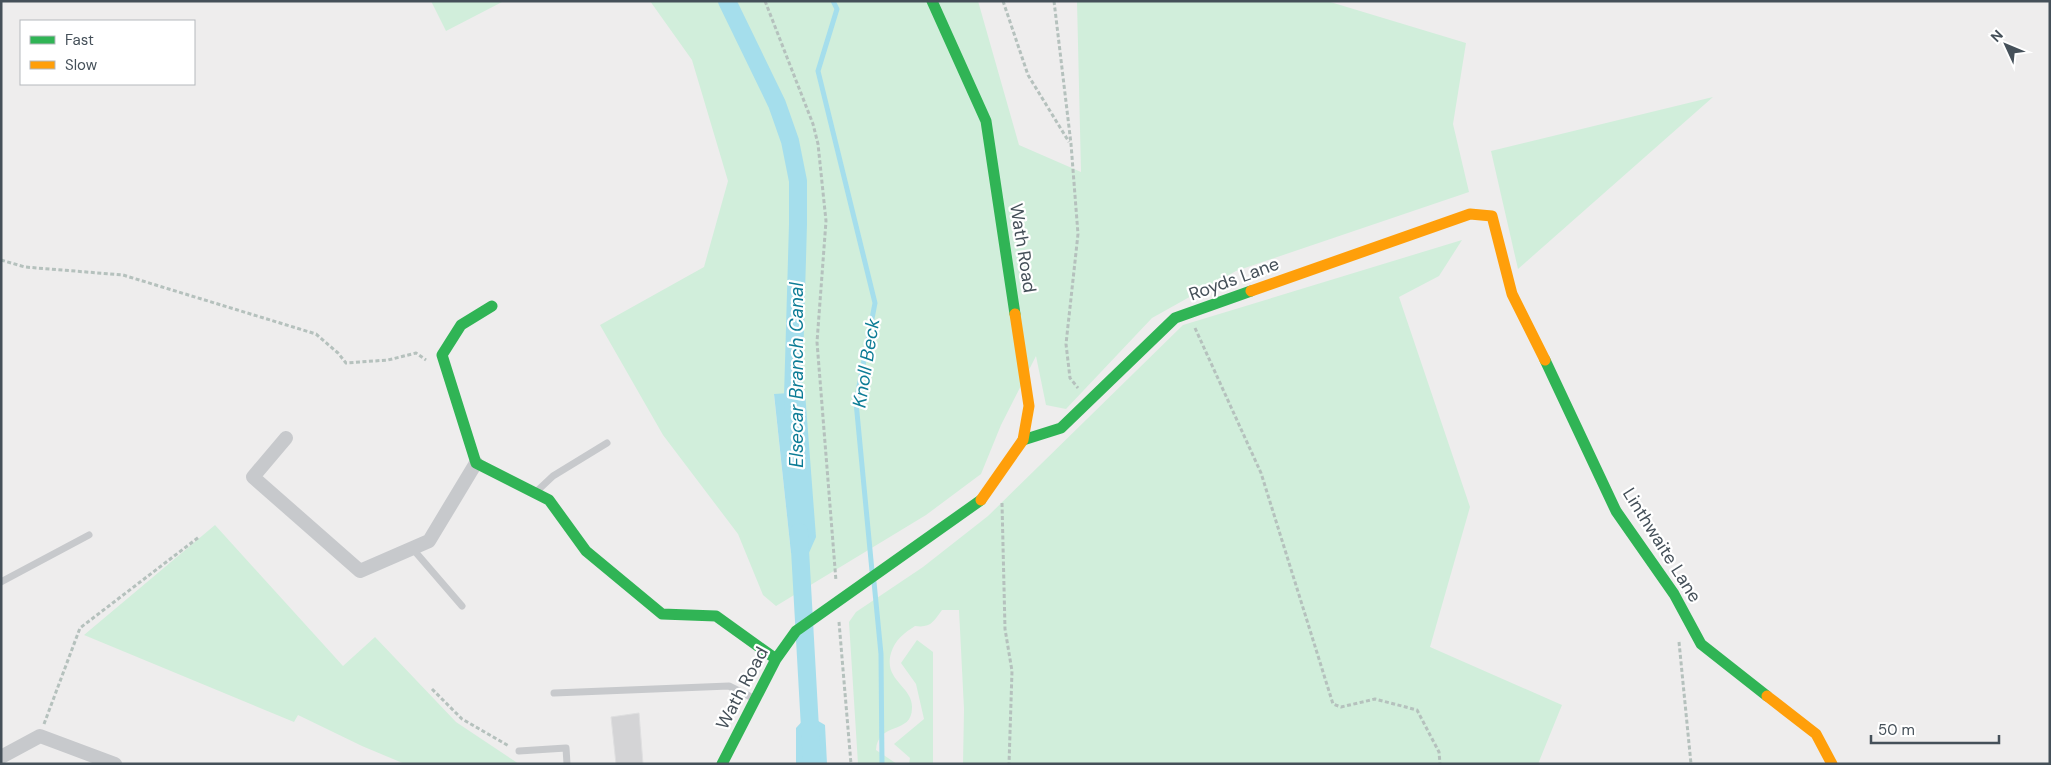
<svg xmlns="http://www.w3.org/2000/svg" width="2051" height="765" font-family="'DM Sans',sans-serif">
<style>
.green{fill:#d1eedb;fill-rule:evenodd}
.water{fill:#a5deec}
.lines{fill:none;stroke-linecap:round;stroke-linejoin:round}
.stream{stroke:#a5deec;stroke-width:5}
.canal{stroke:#a5deec;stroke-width:18}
.building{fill:#d4d4d6;stroke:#dfdfe0}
.path{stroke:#b5c1bd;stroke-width:3;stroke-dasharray:4 2.5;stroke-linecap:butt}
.lane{stroke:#c7c9cc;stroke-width:7}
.street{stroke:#c7c9cc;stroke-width:14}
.fast{stroke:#30b455;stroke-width:11}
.slow{stroke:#ff9f0a;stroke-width:11}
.labels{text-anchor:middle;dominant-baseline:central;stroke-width:4.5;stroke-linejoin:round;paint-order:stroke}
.street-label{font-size:18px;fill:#455059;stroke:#fff}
.water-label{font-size:19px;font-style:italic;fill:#0d7c96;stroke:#fff}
</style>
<rect width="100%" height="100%" fill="#eeeded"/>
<path class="green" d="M431 1H504L446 31Z
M650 1H978L1019 145 1081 172 1077 1H1327L1466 43 1453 124 1469 192 1236 271 1152 318 1066 409 1046 405 1036 356 1001 425 981 474 926 515 776 606 763 595 738 534 663 435 600 325 704 267 728 181 692 60ZM804 392H805L791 553 774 395Z
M1713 97 1518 269 1491 151Z
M1462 240 1439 276 1399 297 1470 507 1430 647 1562 705 1538 764H963L964 709 959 610H942C933 622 931 628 915 626 904 633 895 640 891 653 883 681 913 686 912 708 912 735 878 721 876 750L897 764H858L849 622 856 612 923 567 988 516 1183 325Z
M215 525 343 666 375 637 456 722 519 764H405L362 746 298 715 294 722 84 635Z
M917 640 933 652V764H909L910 758 894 744 924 719 916 684 901 663Z"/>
<path class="water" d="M805 392 816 537 808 555 791 553 774 394Z
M808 715 825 725 827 764H796V728Z"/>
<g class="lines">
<path class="stream" d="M833 1 837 9 818 71 875 303 856 402 872 571
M874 582 881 654 882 764"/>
<path class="canal" d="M727 1 777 104 790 141 798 181V224L793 397 794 416
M799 532 812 764"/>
</g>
<path class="building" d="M639 713 643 764H616L611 717Z"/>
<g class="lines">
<path class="path" d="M765 1 813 124 818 144 826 221 817 342 836 581
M1003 1 1028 75 1069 142
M1054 1 1071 144 1078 234 1066 344 1070 378 1078 388
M1 260 25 267 123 275 316 334 338 353 346 363 388 360 416 353 426 360
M1195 328 1261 473 1333 704 1341 707 1375 699 1417 710 1439 752 1440 764
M1002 503 1005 629 1012 671 1009 764
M839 622 851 764
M1679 642 1691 764
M432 689 462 719 509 746
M44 724 80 628 199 537"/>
<path class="lane" d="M536 492 553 476 607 443
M412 548 462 606
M1 582 89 535
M554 693 729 686 755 699
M519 751 566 748 567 764"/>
<path class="street" d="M286 438 253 477 360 571 429 541 476 463
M1 757 40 736 115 764"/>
<path class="fast" d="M932 1 986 121 1015 314
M492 306 461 325 442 355 476 463 549 500 586 551 662 614 716 616 776 659
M1545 360 1616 511 1674 594 1701 644 1767 696
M1023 440 1061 428 1175 318 1251 291
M722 764 776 659 796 631 981 500"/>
<path class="slow" d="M1251 291 1470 214 1492 216 1512 294 1545 360
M981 500 1023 440 1029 406 1015 314
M1767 696 1816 734 1832 764"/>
</g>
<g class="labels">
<g class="street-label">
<text transform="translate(1023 248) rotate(81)">Wath Road</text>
<text transform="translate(1234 279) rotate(-20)">Royds Lane</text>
<text transform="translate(1662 545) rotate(58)">Linthwaite Lane</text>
<text transform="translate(742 688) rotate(-62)">Wath Road</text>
</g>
<g class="water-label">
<text transform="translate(866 363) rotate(-81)">Knoll Beck</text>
<text transform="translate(796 375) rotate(-90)">Elsecar Branch Canal</text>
</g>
</g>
<rect width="2051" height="765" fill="none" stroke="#455059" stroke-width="5"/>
<rect x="20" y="20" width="175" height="65" fill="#ffffff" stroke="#b5b9bd"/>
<rect x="30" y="36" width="25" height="8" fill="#30b455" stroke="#b5b9bd"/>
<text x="65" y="45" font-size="15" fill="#455059">Fast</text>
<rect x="30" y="61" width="25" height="8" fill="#ff9f0a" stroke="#b5b9bd"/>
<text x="65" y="70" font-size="15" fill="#455059">Slow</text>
<g transform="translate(2006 45) rotate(314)" stroke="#ffffff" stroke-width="4" paint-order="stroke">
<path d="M0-4L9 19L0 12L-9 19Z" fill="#455059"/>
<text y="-8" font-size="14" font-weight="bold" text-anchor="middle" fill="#455059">N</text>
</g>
<path d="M1871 735v8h128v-8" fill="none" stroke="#455059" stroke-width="2.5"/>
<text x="1878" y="735" font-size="15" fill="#455059" stroke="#ffffff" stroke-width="4" paint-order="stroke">50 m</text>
</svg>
